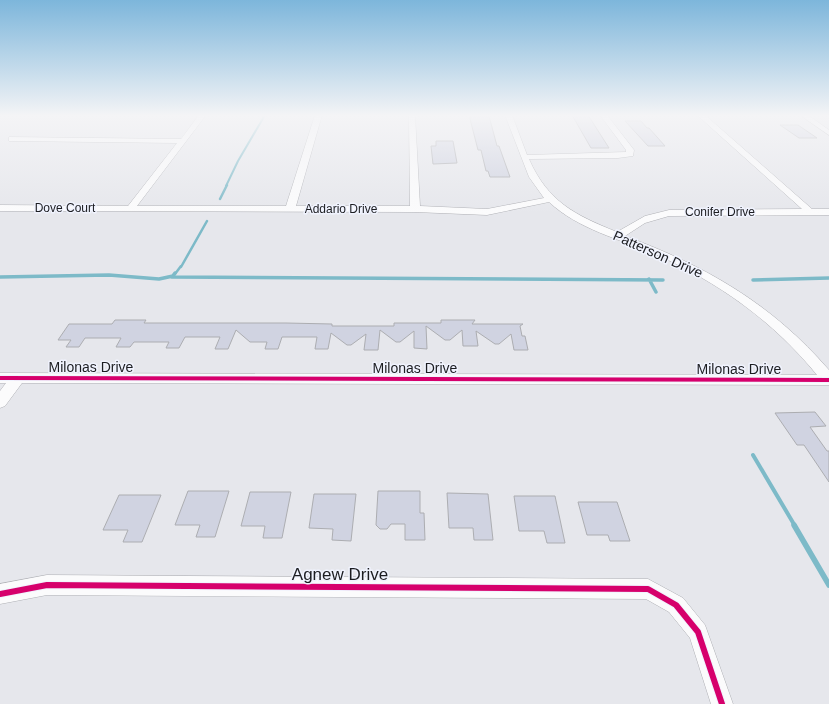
<svg xmlns="http://www.w3.org/2000/svg" width="829" height="704" font-family="Helvetica,sans-serif">
<style>
.lines{fill:none;stroke-linecap:round;stroke-linejoin:round}
.stream-far4{stroke:#7dbac8;stroke-width:2}
.stream-far3{stroke:#7dbac8;stroke-width:2.5}
.stream-far2{stroke:#7dbac8;stroke-width:3.5}
.stream-far1{stroke:#7dbac8;stroke-width:4}
.stream{stroke:#7dbac8;stroke-width:5.5}
.building{fill:#d0d3e1;stroke:#acadb1}
.street-casing{stroke:#aeafb4;stroke-width:1}
.street{fill:#fbfbfc;fill-rule:evenodd}
.cycleway-far1-casing{stroke:#f0f3fe;stroke-width:6}
.cycleway-casing{stroke:#f0f3fe;stroke-width:8}
.cycleway-far1{stroke:#d6006c;stroke-width:4}
.cycleway{stroke:#d6006c;stroke-width:6}
.labels{text-anchor:middle;dominant-baseline:central;stroke-width:3;stroke-linejoin:round;paint-order:stroke}
.far-street-label{font-size:12px;fill:#1c1d21;stroke:#f0f3fe}
.street-label{font-size:14px;fill:#1c1d21;stroke:#f0f3fe}
.near-street-label{font-size:17px;fill:#1c1d21;stroke:#f0f3fe}
</style>
<rect width="100%" height="100%" fill="#e6e7ec"/>
<g class="lines">
<path class="stream-far4" d="M226 186 238 161 265 115"/>
<path class="stream-far3" d="M220 199 227 185
M181 267 207 221
M175 274 181 266"/>
<path class="stream-far2" d="M175 273 172 277 663 280
M0 277 109 275 159 279 173 276
M649 279 656 292
M753 280 829 278"/>
<path class="stream-far1" d="M753 455 795 526"/>
<path class="stream" d="M794 525 829 585"/>
</g>
<path class="building" d="M469 115 489 116 497 146H499L510 177H490L488 171H486L481 150H478Z
M572 115H588L609 148H591Z
M625 121H641L647 128H649L665 146H648Z
M780 125H798L817 138H799Z
M436 141H453L457 163 433 164 431 146H436Z
M115 320H146L144 323H286L332 324V326H394V323H441V320H475L472 324H523L520 326 522 336H525L528 350H514L511 334 499 344H495L476 331 478 346H463L462 330 450 340H445L426 326 427 349 414 348V331L400 342H396L380 330 378 350H364L366 334 351 345H347L331 333 328 349H315L317 337H282L278 349H265L267 342H250L236 330 228 349H215L220 337H185L179 348H166L169 342H134L130 347H116L121 338H85L79 347H66L71 340H58L69 324H112Z
M815 412 826 426 810 427 827 451H829V482L804 445H797L775 413Z
M188 491H229L215 537H196L200 525H175Z
M378 491H420V513H424L425 540H405V524H391L387 529H380L376 525Z
M250 492H291L282 538H263L265 526H241Z
M447 493 488 494 493 540H474L473 528H449Z
M314 494H356L351 541 332 540 333 529 309 528Z
M119 495H161L142 542H123L128 530H103Z
M514 496H555L565 543H547L544 531H519Z
M578 502H617L630 541H610L608 535H587Z"/>
<g class="lines">
<defs>
<path id="street" d="M199 115H206L137 206H286L315 115H322L296 206H410L409 115H415L420 206 487 209 544 198 529 177 505 115H512L527 155 626 152V150L600 115H607L634 150 633 156 618 158 529 159C548 202 575 215 617 232L645 216 669 210 802 209 697 115H705L812 209H829V215L669 216 645 223 625 236C706 266 772 304 829 370V385L22 383 5 406 0 408V391L6 383H0V373L817 375C773 321 718 282 655 254 619 239 578 229 549 202L487 215 415 212 0 211V205L128 206 177 143 12 141H9V137L181 139Z
M800 115H808L829 130V135Z
M47 575 648 579 683 598 705 625 733 704H711L690 638 669 612 646 599 47 595 0 604V584Z"/>
</defs>
<use href="#street" class="street-casing"/>
<use href="#street" class="street"/>
<defs>
<path id="cycleway-far1" d="M0 378 829 380"/>
<path id="cycleway" d="M0 594 47 585 648 589 676 605 698 632 722 704"/>
</defs>
<use href="#cycleway-far1" class="cycleway-far1-casing"/>
<use href="#cycleway" class="cycleway-casing"/>
<use href="#cycleway-far1" class="cycleway-far1"/>
<use href="#cycleway" class="cycleway"/>
</g>
<linearGradient id="sky" x2="0" y2="1"><stop stop-color="#7db6db"/><stop offset="0.54" stop-color="#f4f4f6"/><stop offset="1" stop-color="#f4f4f6" stop-opacity="0"/></linearGradient>
<rect width="829" height="214" fill="url(#sky)"/>
<g class="labels">
<g class="far-street-label">
<text x="65" y="208">Dove Court</text>
<text x="341" y="209">Addario Drive</text>
<text x="720" y="212">Conifer Drive</text>
</g>
<g class="street-label">
<text transform="translate(658 254) rotate(24)">Patterson Drive</text>
<text x="91" y="367">Milonas Drive</text>
<text x="415" y="368">Milonas Drive</text>
<text x="739" y="369">Milonas Drive</text>
</g>
<g class="near-street-label">
<text x="340" y="574">Agnew Drive</text>
</g>
</g>
</svg>
